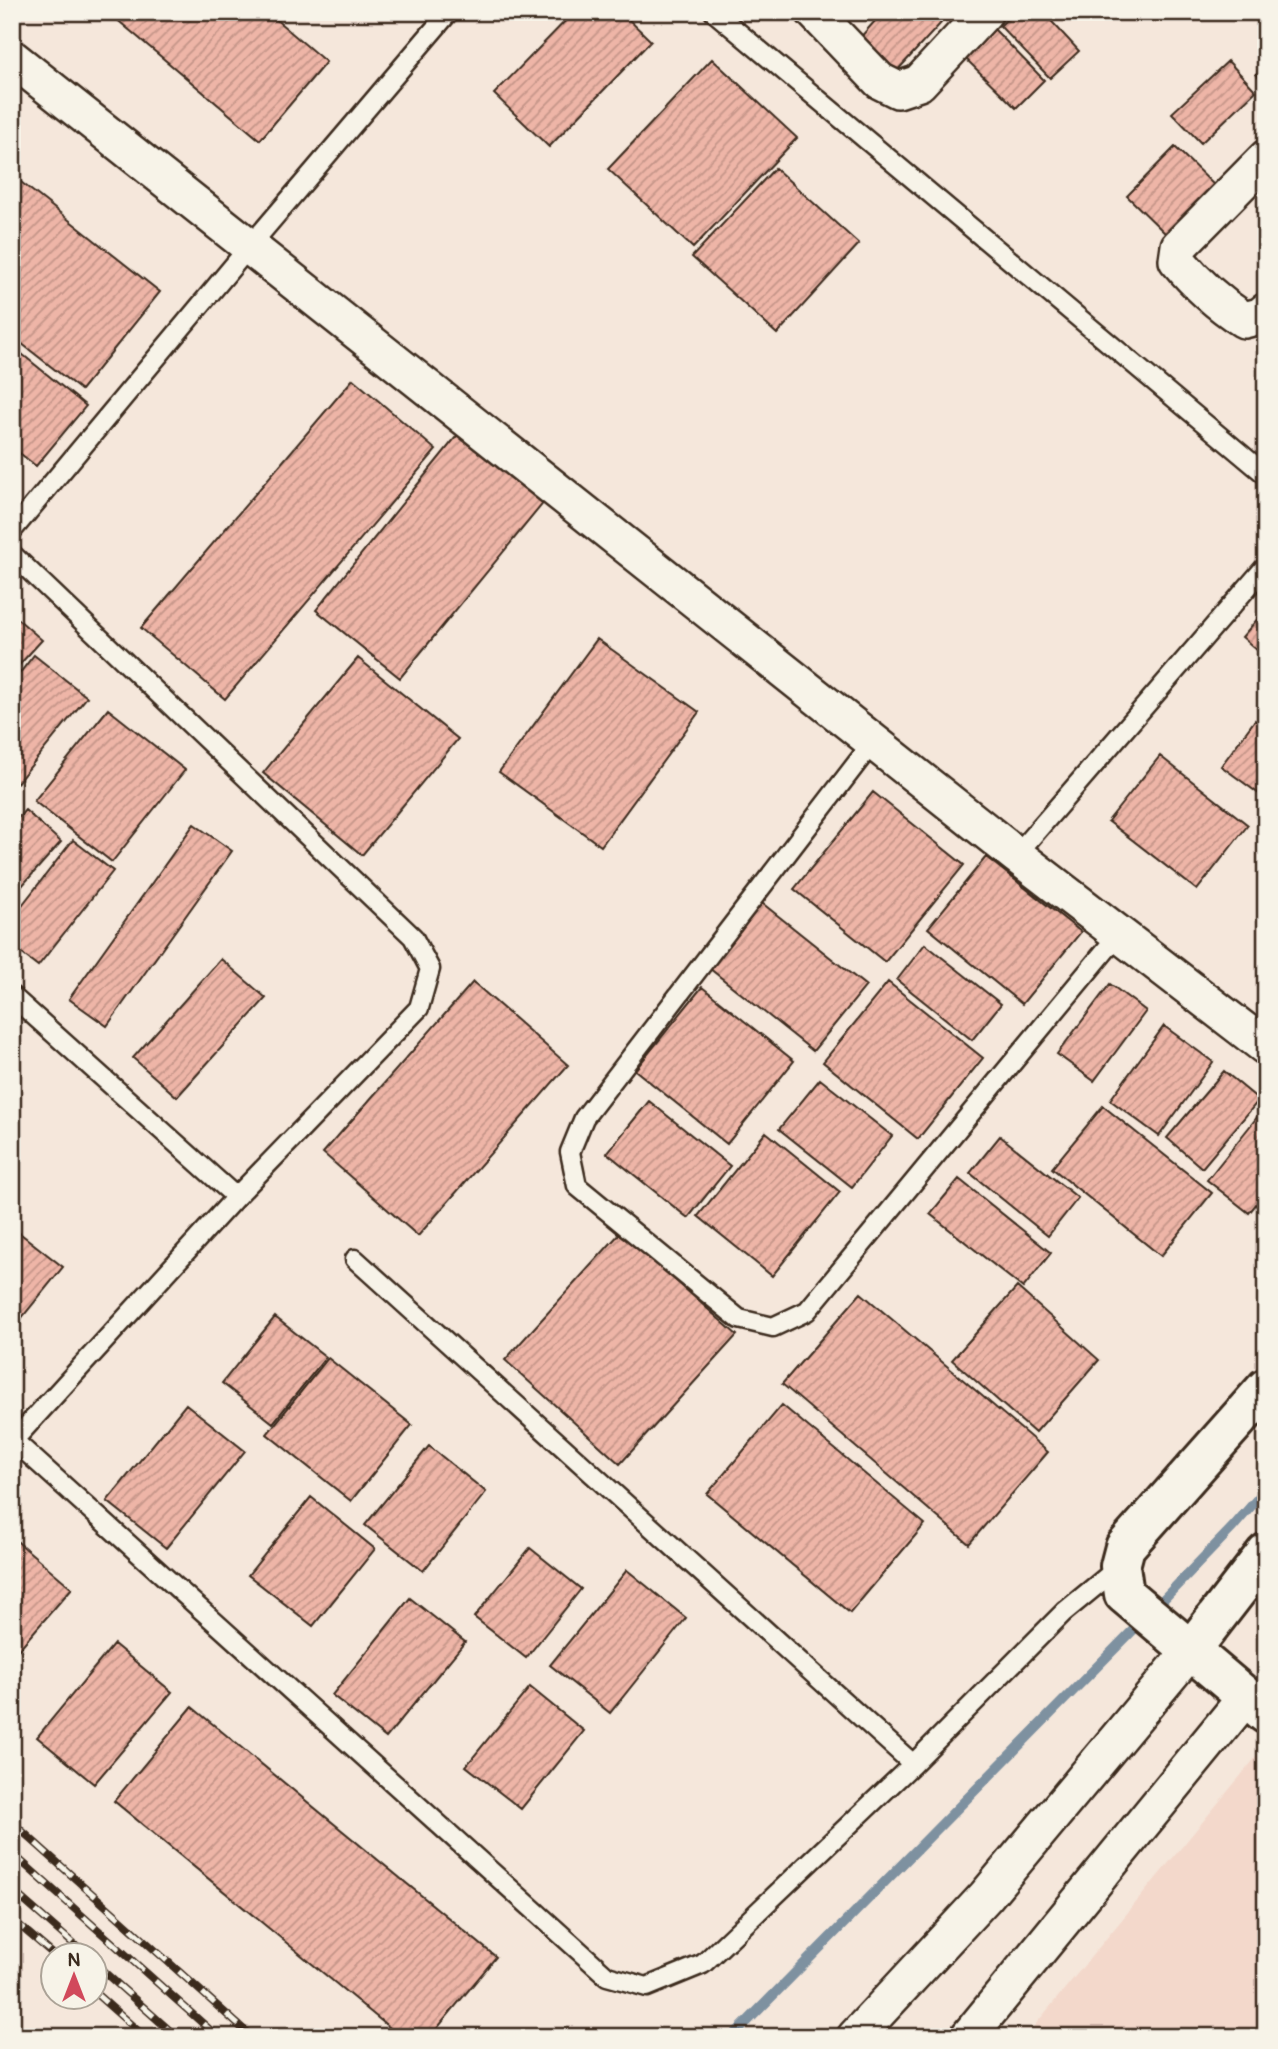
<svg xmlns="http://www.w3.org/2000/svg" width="1278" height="2049" font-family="Pangolin,sans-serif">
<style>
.built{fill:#f3d8cb}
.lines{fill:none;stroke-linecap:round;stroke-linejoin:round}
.stream{stroke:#7e91a0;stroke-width:10}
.building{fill:url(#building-hatch);stroke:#3b2a1e;stroke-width:2}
.service-casing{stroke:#3b2a1e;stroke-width:23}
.minor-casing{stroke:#3b2a1e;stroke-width:40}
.tertiary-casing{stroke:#3b2a1e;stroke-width:44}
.service{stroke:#f7f3e8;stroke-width:18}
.minor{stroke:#f7f3e8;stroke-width:35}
.tertiary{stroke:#f7f3e8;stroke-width:38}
.rail-casing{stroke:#3b2a1e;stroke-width:8}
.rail{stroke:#f7f3e8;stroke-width:5;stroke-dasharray:16;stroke-linecap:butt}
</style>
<defs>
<pattern id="building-hatch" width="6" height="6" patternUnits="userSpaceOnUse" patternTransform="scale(1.75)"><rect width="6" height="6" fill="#eeb5a7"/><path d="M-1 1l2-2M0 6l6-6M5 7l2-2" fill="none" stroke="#c29387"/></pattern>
</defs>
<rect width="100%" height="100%" fill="#f5e7db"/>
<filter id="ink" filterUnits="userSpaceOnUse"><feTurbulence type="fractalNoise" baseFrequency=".0143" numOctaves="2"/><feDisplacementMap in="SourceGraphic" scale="14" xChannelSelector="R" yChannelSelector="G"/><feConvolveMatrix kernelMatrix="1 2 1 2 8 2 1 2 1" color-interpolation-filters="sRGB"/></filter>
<g filter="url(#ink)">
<path class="built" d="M1266 1745V2037H1025Z"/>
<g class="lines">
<path class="stream" d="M1154 1609 1233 1527 1266 1489
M732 2037 1143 1620"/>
</g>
<path class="building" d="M108 12H267L326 62 260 140Z
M574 12H621L651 41 549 147 494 94Z
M883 12H930L941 23 894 74 858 40Z
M1014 12H1043L1079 51 1050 78 1000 26Z
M994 29 1044 80 1016 108 965 58Z
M712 59 797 138 693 248 608 169Z
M1228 61 1256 91 1201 143 1172 113Z
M1266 64V84L1256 74Z
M1175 147 1216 187 1168 236 1127 196Z
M775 168 859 244 777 334 692 257Z
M12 175 160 292 81 390 12 336Z
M12 346 86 406 36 466 12 447Z
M353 379 436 450 225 699 141 628Z
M460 432 545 501 400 678 316 610Z
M1266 609V658L1242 637Z
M12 614 42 640 12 673Z
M597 639 699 712 601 846 499 772Z
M34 655 87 697 17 783 12 780V683Z
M358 658 458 739 362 855 263 773Z
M108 709 185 770 112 862 34 801Z
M1255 720 1266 728V799L1221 766Z
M1160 756 1248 825 1197 890 1108 821Z
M873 792 964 865 885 962 794 889Z
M25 810 61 842 12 897V825Z
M194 824 232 851 107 1026 69 999Z
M73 840 113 871 38 966 12 946V918Z
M986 857 1081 932 1022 1004 928 928Z
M762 903 866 986 813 1051 709 968Z
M925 944 1001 1004 972 1040 897 980Z
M221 959 266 998 177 1097 133 1058Z
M473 982 568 1065 418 1236 323 1153Z
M888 982 983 1058 918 1139 823 1062Z
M1110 984 1146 1011 1094 1081 1057 1054Z
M702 987 794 1061 727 1144 635 1070Z
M1164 1026 1213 1062 1159 1136 1110 1100Z
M1224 1071 1259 1100 1202 1168 1167 1138Z
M820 1079 892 1136 852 1187 779 1129Z
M649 1101 730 1166 688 1218 607 1153Z
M1103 1106 1212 1193 1161 1256 1052 1168Z
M1266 1106V1192L1249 1213 1207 1180Z
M766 1132 840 1192 772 1276 698 1216Z
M1000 1136 1078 1198 1048 1236 970 1173Z
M959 1179 1051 1253 1023 1288 930 1214Z
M12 1227 63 1267 12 1330Z
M621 1232 737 1335 620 1464 505 1360Z
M1017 1287 1099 1360 1035 1433 952 1360Z
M861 1293 1048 1452 969 1544 782 1384Z
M275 1317 326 1357 273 1423 222 1383Z
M328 1358 412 1425 351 1501 267 1434Z
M186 1404 245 1451 166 1548 107 1501Z
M782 1405 925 1524 850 1613 707 1494Z
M429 1446 486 1492 423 1571 365 1525Z
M311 1497 375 1549 313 1626 248 1575Z
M12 1537 72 1588 12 1657Z
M530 1548 581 1589 526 1658 474 1617Z
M627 1570 686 1618 610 1713 550 1665Z
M410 1598 465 1642 386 1738 332 1695Z
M114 1644 172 1692 94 1784 37 1737Z
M530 1687 584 1731 521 1809 466 1766Z
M192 1707 496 1957 430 2037H401L114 1801Z"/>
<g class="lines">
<defs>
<path id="service" d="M714 12 1266 475
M12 531 249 247 449 12
M12 554 413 937 430 969 419 1008 236 1197
M873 742 584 1118 570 1152 577 1186 739 1319 773 1327 807 1311 1119 934
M1016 855 1266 566
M12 996 236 1197 14 1440
M355 1259 913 1764
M12 1439 607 1976 647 1987 703 1964 913 1764 1064 1612 1120 1566"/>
<path id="minor" d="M814 12 880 81 898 90 919 83 985 12
M12 58 1016 855 1266 1047
M1266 158 1179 246 1177 260C1196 283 1219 304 1244 320L1260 316 1266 311
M855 2037 986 1896 1191 1650
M968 2037 1245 1698"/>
<path id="tertiary" d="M1266 1388 1125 1547 1120 1566 1124 1594 1266 1714
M1191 1650 1266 1553"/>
</defs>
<use href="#service" class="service-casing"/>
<use href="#minor" class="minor-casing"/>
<use href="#tertiary" class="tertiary-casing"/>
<use href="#service" class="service"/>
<use href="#minor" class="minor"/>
<use href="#tertiary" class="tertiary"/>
<defs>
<path id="rail" d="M12 1822 252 2037
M12 1853 218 2037
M12 1890 85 1954
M12 1919 53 1954
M94 1963 177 2037
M94 1992 145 2037"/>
</defs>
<use href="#rail" class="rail-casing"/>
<use href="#rail" class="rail"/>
</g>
</g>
<rect width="1278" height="2049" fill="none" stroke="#f7f3e8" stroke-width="42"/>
<rect x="21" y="21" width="1236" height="2007" fill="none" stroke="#3b2a1e" stroke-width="2.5" filter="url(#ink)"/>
<g transform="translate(74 1976)"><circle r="33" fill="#f7f3e8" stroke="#aca397" stroke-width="2"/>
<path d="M0-5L12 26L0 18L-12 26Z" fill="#d1495b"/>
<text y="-10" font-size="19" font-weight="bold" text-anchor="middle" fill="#3b2a1e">N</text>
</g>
</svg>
